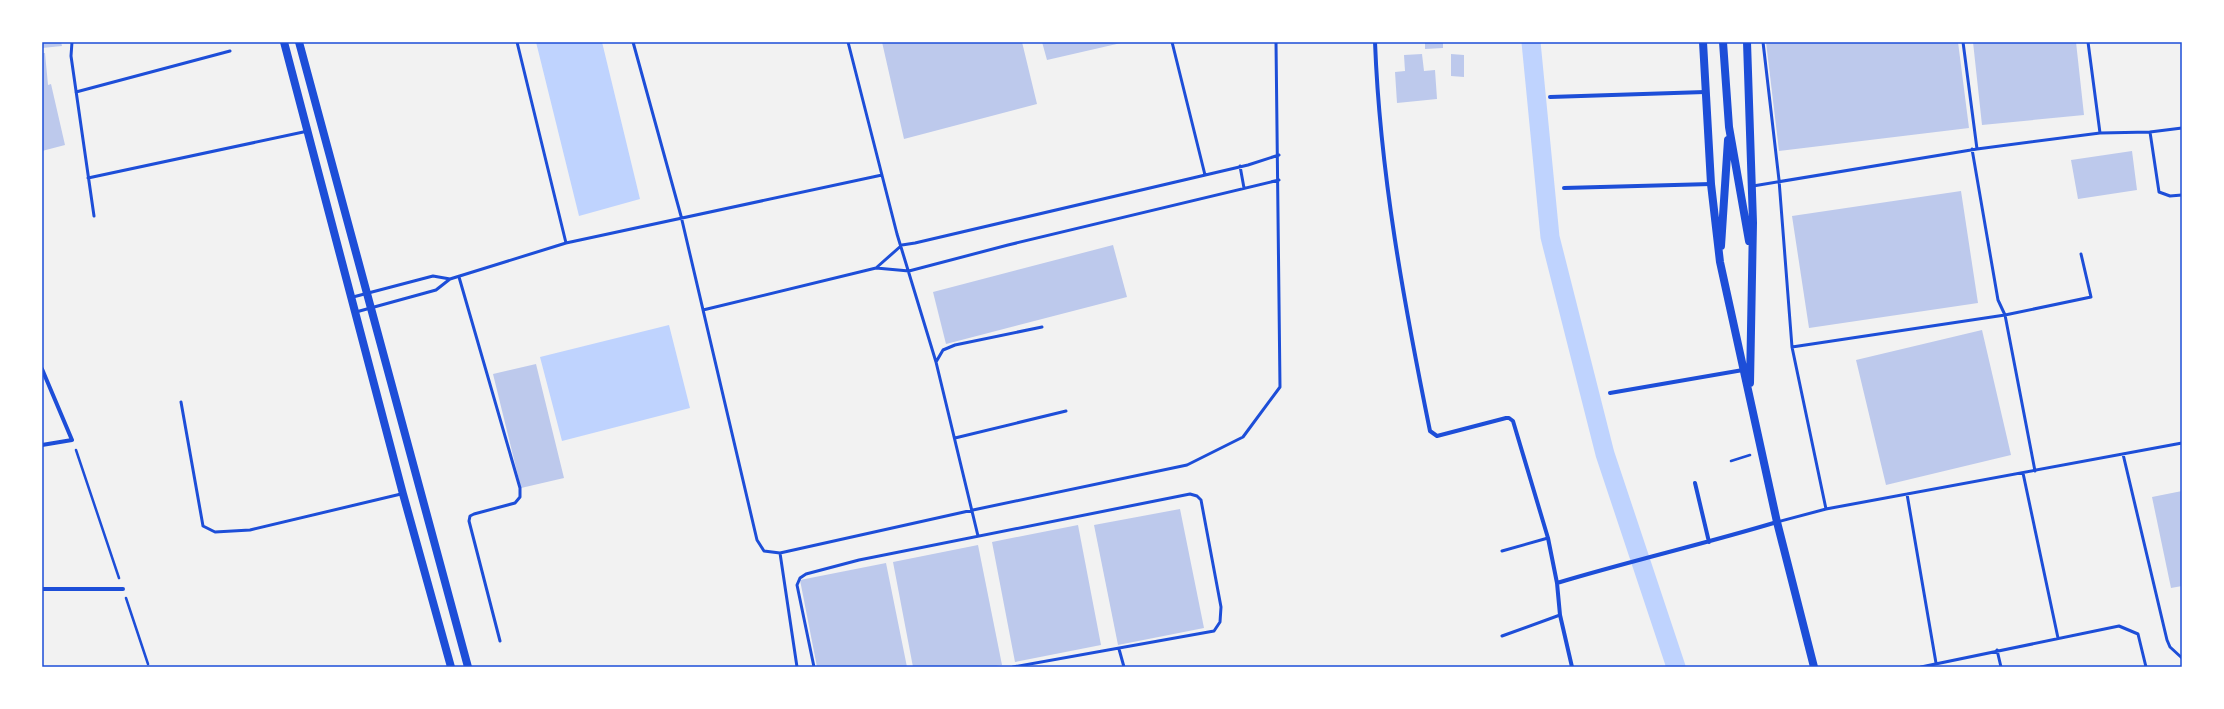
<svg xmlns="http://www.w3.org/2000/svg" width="2224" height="709" font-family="'Space Grotesk',sans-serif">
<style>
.water{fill:#bfd3fe}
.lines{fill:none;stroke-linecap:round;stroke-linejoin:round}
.canal{stroke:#bfd3fe;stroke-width:19}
.building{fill:#bdc9ec}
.path{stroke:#1d4ed8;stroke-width:2.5}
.service{stroke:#1d4ed8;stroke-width:3}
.minor{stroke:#1d4ed8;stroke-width:4}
.secondary{stroke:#1d4ed8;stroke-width:8}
.neatline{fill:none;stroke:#1d4ed8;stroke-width:1.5}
</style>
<rect width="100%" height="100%" fill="#f2f2f2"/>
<path class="water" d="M536 42H602L640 199 579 216Z
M669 325 690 408 562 441 540 357Z"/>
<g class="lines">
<path class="canal" d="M1531 42 1550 237 1605 454 1676 667"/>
</g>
<path class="building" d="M42 42H61L62 46 42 48Z
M882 42H1022L1037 104 904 139Z
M1042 42H1121V43L1047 60Z
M1425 42H1443V48L1425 49Z
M1766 42H1958L1969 128 1779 151Z
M1973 42H2076L2084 115 1982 125Z
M42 53H45L48 85 51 84 65 145 42 151Z
M1422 54 1424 71 1435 70 1437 99 1397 103 1395 72 1405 71 1404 55Z
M1451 54 1464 55V77L1451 76Z
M2132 151 2137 190 2078 199 2071 160Z
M1961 191 1978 303 1809 328 1792 216Z
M1113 245 1127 297 946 344 933 292Z
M1982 330 2011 455 1886 485 1856 360Z
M536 364 564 478 521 488 493 374Z
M2182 491V586L2171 588 2152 497Z
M1180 509 1204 628 1118 645 1094 525Z
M1078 525 1101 645 1015 662 992 542Z
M978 545 1002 665 990 667H913L893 562Z
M886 563 907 667H817L800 580Z"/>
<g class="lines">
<path class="path" d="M76 450 119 578
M1731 461 1750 455
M126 598 148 664"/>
<path class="service" d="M72 42 71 56 94 216
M517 42 566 243
M633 42 681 216 757 540 764 551 780 553 973 510 1187 465 1243 437 1280 387 1276 42
M848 42 897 234 936 362
M1172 42 1205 175
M1763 42 1779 180 1792 347 1826 509
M1963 42 1977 149
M2088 42 2100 133
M76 92 230 51
M2150 132 2159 192 2170 196 2182 195
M1972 149 1998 300 2005 315 2035 471
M1240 166 1244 188
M88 178 308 131
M1753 186 1977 149 2100 133 2150 132 2182 128
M876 268 902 245 915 243 1248 165 1279 155
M459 277 520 488V497L515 503 474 514 470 516 469 521 500 641
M353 297 433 276 450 279
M703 310 876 268 909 271 1008 245 1279 180
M356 312 436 290 450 279 566 243 882 175
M1792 347 2005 315 2091 297 2081 254
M181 402 203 526 215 532 250 530 401 494
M955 438 1066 411
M2123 454 2167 640 2170 647 2182 658
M2023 473 2058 638
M1907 494 1936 663
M1777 522 1826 509 2182 443
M978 536 936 362 943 350 955 345 1042 327
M1502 551 1548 538
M780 553 797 667
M1502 636 1560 615
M1119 649 1124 667
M1997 650 2001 667
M814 667 797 585 800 578 806 574 859 560 1190 494 1197 496 1201 500 1221 607 1220 622 1214 631 1013 667
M1921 667 2119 626 2138 634 2146 667"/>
<path class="minor" d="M1375 42C1380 173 1404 303 1430 431L1437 436 1506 418H1509L1513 421 1548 538 1557 583 1560 615 1572 667
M1550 97 1705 92
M1564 188 1711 184
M42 369 72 440 42 445
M1610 393 1743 370
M1695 483 1709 542
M1557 583C1630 561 1704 544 1777 522
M42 589H123"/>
<path class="secondary" d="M284 42 403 494 451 667
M299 42 468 667
M1703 42 1711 184 1720 262 1777 522 1814 667
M1723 42 1729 127 1749 241
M1747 42 1753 223 1750 383
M1721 246 1728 140"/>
</g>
<rect width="2224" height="709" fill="none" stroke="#ffffff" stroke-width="86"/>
<rect x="43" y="43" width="2138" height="623" class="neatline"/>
</svg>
